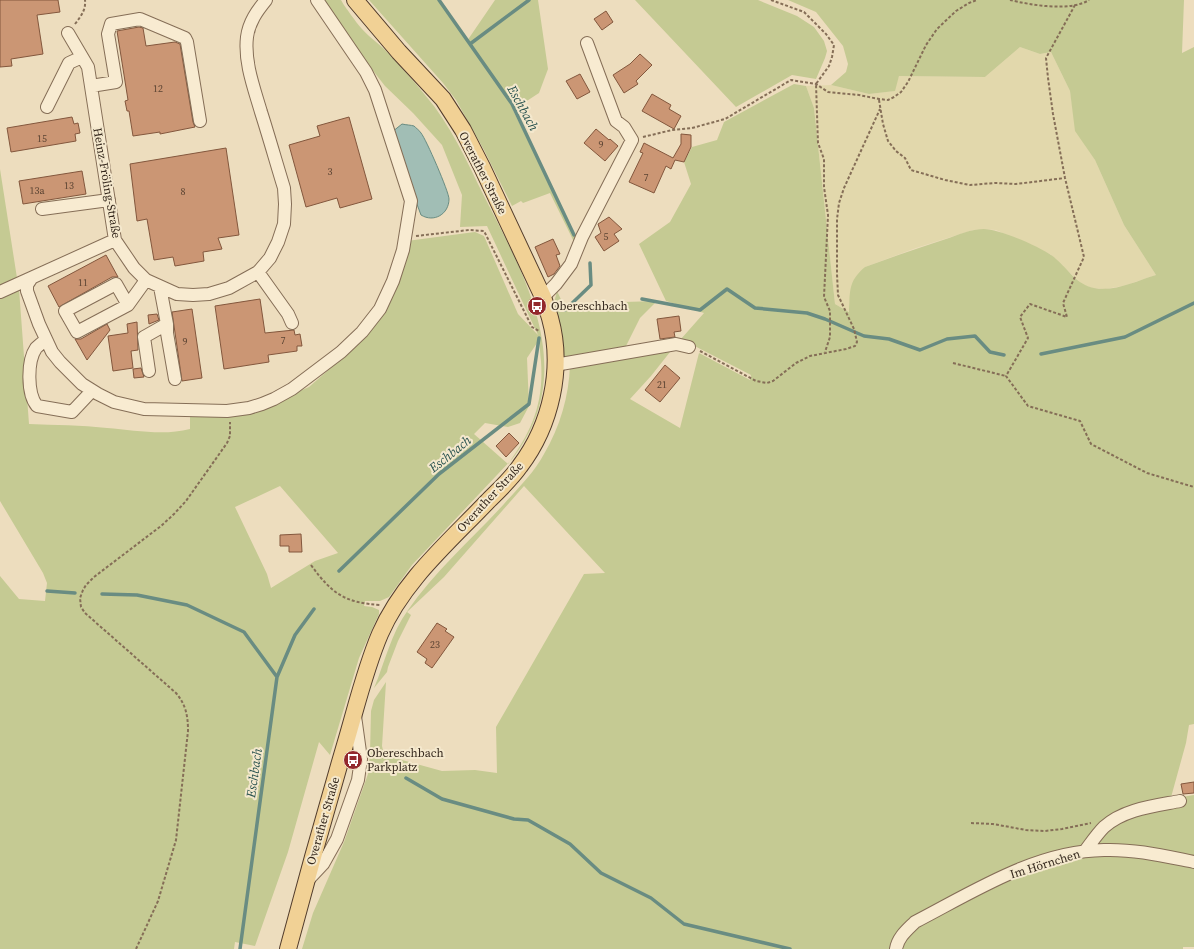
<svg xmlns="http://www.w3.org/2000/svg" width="1194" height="949" font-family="'Source Serif 4',serif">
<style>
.farmland{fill:#e2d8ac}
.green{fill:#c5ca93;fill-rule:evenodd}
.water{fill:#a1beb5;stroke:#698c82}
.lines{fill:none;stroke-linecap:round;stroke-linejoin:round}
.stream{stroke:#698c82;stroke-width:3.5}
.building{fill:#cb9674;stroke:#83573d}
.minor-casing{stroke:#856e57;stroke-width:14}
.major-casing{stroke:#523c2c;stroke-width:18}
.path{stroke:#856e57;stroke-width:2;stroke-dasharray:3 2;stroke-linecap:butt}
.minor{stroke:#f8ebd1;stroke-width:12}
.major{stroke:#f1d195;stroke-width:16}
.labels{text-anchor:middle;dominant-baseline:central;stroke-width:4;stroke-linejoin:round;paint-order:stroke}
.number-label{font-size:10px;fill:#5a4332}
.street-label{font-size:12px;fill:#34271c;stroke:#f4e8cd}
.poi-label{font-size:12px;fill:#34271c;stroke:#f4e8cd;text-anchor:start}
.water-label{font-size:13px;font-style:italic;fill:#2b5450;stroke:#f4e8cd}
</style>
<rect width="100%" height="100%" fill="#edddbe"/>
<path class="farmland" d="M1020 47 1040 54 1051 52 1070 91 1076 131 1095 160 1124 225 1156 275 1123 286 1105 289 1093 288 1083 285 1050 254 996 230 984 229 973 230 916 248 865 267 849 302 850 312 835 304 814 108 806 86 831 85 869 94 894 91 899 76 985 77Z"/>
<path class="green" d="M322 0H341C344 6 348 10 351 15 355 20 358 25 362 29 370 38 381 45 389 54 401 67 414 81 425 95 451 125 467 162 484 196 527 280 579 371 513 458L412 565 389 597 380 601H365L364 606 372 607 379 610V614L359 658 330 755 319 742 288 852 255 946 235 942 234 949H0V576L19 599 45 601 47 583 43 573 0 501V297L19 289 29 424C55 425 81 425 107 428 134 430 163 436 190 429V414H246L309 387 365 338 379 318 407 241 467 233 475 232 484 236 518 314 538 335 487 226 460 227 462 195 442 145 413 113 385 86 360 54ZM539 340C540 346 540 355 541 361 544 403 532 431 508 464L474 434 485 423 508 427 520 423 529 406 527 358ZM280 486 338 553 315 561 271 588 267 574 235 507Z
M369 0H439L467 41 495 0H538L548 69 539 93 513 110 578 243 576 246 550 193 523 203 521 201 512 206 484 150 456 100 443 83Z
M635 0H758L797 16 814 27 824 41 827 51 825 58 816 79 792 75 736 107Z
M788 0H1184L1182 53 1194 47V724L1189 725 1186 743 1170 801 1130 808 1080 849 914 920 893 949H302L313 913 344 842 368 774 370 754 371 711 374 700 386 682 382 746 384 755 442 771 475 770 497 773 496 727 584 574 605 573 524 486 444 577 407 612 411 615 398 641 388 667 387 672 374 688C385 662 391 633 408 610 435 571 472 539 504 504 518 488 534 473 544 454 560 427 569 396 570 365L674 347 651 376 630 399 680 428 699 353 750 380 751 375 681 339 704 313 666 301 639 244 670 222 691 184 684 162 692 147 717 140 724 122 794 84 806 86 814 108 835 304 849 312C850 292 848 281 865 267 892 257 918 248 946 239 958 235 971 229 984 229 999 229 1045 248 1056 259 1068 269 1077 285 1094 288 1115 292 1136 281 1156 275L1124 225 1095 160 1075 131 1070 91 1051 52 1040 54 1020 47 985 77 899 76 895 91 869 94 831 85 846 72 848 64 843 46 816 12Z
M0 169 17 278 0 286Z
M557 291 566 310 568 308 624 302 657 301 640 318 624 350 563 358 557 316 554 303Z
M1194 795V858L1091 848C1096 842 1101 833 1107 828 1125 814 1170 798 1194 795Z
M1102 854H1141L1194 865V947H1183V949H901L909 932 1001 880 1065 858Z"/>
<path class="water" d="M402 124C406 125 411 125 414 126 416 128 420 131 421 133 426 139 449 192 449 199 449 214 434 223 421 215L393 140 392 132Z"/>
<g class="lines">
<path class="stream" d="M439 0 512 104 574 235
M470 44 529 0
M642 299 700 310 727 289 755 308 807 313 825 319 864 336 889 339 920 350 947 339 975 336 990 352 1004 355
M565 310 591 285 590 263
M1041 354 1125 337 1194 303
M339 571 439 474 529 404 539 338
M47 591 75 593
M102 594 137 595 187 605 244 632 277 677
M406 778 442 799 514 819 528 820 570 844 601 873 651 898 684 924 790 949
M240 949 277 677 295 635 314 609"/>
</g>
<path class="building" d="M0 0H58L60 12 37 15 43 54 11 59 12 66 0 67Z
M606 11 613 22 602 30 594 19Z
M139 27 143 28 146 46 175 42 180 44 193 122 195 127 160 134V132L133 136 129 111H127L125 101 128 100 117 31Z
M640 54 652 65 636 81 638 84 624 93 613 75 630 64Z
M580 74 590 92 577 99 566 81Z
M652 94 671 105 669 109 681 116 674 129 642 111Z
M72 117 74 124 78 123 80 133 75 134 76 141 11 152 7 128Z
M349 117 372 199 340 208 337 198 306 207 289 145 320 136 317 126Z
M596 129 609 140 610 139 618 146 605 161 584 143Z
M681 134 691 135V147L684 162 675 160 671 169 666 166 654 193 629 182 643 153 640 152 644 143 673 158 681 144Z
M226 148 239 235 218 238 222 249 203 252 204 261 175 266 173 257 154 260 147 219 137 221 130 164Z
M82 171 86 194 23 204 19 181Z
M609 217 622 229 614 234 619 241 604 251 595 237 601 233 598 224Z
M553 239 560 254 556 255 560 266 554 274 548 277 535 247Z
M106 255 118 277H112L59 307 48 286Z
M260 299 265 333 294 330 295 335 300 334 302 346H297V351L268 355 269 362 224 369 215 306Z
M192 309 202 378 182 381 172 312Z
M157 314 159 320 149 324 148 315Z
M679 316 681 331 674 332 675 337 660 339 657 319Z
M137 322 138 350 131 351 133 368 113 371 108 336 128 333 127 324Z
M107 324 110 330 87 360 75 339H81Z
M665 365 680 378 660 402 645 390Z
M141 368 144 377 134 378 133 369Z
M509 433 519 443 506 457 496 446Z
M301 534 302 552H289V546H280V535Z
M437 623 447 629 445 631 454 637 432 668 425 663 427 659 417 652Z
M1194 782V793L1183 794 1181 784Z"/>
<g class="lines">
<defs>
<path id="minor" d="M68 33 88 67 115 240 134 268 146 280 177 294 193 295 209 294 229 288 258 272 270 258 278 242 284 224 285 204 284 188C276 162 269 137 261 112 254 88 244 62 247 37 249 22 257 11 266 0
M91 86 116 82 108 34 111 24 140 19 185 38 187 42 200 121
M47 107 69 63 82 57
M42 209 109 200
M258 272 288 314 292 323
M31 279 27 285V291L39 324 52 352 60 362 82 384 98 394 114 402 144 409 227 411 249 408 262 404 274 399 292 389 341 352 362 332 380 309 393 281 403 250 411 201 375 90 366 72 317 0
M160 287 167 324V333L175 379
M0 292 115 240
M543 297 556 284 571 264 582 237 632 140 624 127 616 121 587 43
M128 305 116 284 65 311 77 332 128 305 146 280
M46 340C43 342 39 345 36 348 27 361 27 394 37 406L72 412 88 395 90 390
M555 365 676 344 689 347
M149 371 144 337 167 324
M1085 851C1091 843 1097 834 1104 827 1124 809 1154 806 1180 801
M308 880 323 864 337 839 358 780 361 759 355 716
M896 949C898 937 907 930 915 922 973 892 1036 851 1104 850 1135 849 1164 856 1194 862"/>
<path id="major" d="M288 949C306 881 325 813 345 745 356 708 365 669 380 634 403 581 449 542 488 501 499 490 511 479 520 466 551 425 564 368 550 318 548 311 545 304 543 297L482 167 463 130 443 99 399 52 355 0"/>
</defs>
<use href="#minor" class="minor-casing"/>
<use href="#major" class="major-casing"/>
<path class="path" d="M771 0 804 12 826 34 834 45 832 57 829 66 816 84 818 143 824 159V187L828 215 824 297 830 311V337L825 352
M1010 0C1031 5 1070 12 1089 0
M1075 5 1046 58 1048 78 1053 114 1065 178 1084 257 1063 303 1067 317 1030 304 1020 317 1028 338 1006 376 1028 406 1080 421 1091 444 1147 473 1194 487
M75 24C81 16 86 10 85 0
M879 100 883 124 888 141 896 151 905 158 911 170 945 180 970 185 995 183 1016 184 1065 178
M643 137 672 130 692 128 725 119 791 80 816 84 828 92 859 95 879 99 888 100 894 97 901 92 908 82 926 45 937 29 956 11 969 3 977 0
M416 236 469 230 484 231 532 327 539 331
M700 351 756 381 767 383 773 381 796 363 810 356 846 349 855 346 857 342 854 329 838 295 837 274V219L839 203 844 188 880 109
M953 363 1006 376
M311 565C332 594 345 603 381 605
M971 823 993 824 1026 830 1045 831 1062 829 1091 823
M136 949 158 901 176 840 188 731C188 716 186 705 176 693L85 613 81 607 80 598 83 590 86 585 94 577 161 526 174 514 186 501 227 443 230 436V422"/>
<use href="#minor" class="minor"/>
<use href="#major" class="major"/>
</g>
<defs>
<symbol id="bus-disc" viewBox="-11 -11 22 22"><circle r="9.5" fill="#93282c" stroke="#f4e8cd"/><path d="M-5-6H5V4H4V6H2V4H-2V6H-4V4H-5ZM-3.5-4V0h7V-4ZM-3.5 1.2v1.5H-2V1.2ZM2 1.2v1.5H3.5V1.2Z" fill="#fff"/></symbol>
</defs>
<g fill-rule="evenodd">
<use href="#bus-disc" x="526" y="295" width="22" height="22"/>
<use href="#bus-disc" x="342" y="749" width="22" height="22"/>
</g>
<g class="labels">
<g class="number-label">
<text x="158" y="88">12</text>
<text x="42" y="138">15</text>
<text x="601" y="144">9</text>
<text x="330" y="171">3</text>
<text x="646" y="177">7</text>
<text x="69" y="185">13</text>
<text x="37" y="190">13a</text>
<text x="183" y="191">8</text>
<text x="606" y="236">5</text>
<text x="83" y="282">11</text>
<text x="283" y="340">7</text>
<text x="185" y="341">9</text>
<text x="662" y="384">21</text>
<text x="435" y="644">23</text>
</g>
<g class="street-label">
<text transform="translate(483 173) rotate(63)">Overather Straße</text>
<text transform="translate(107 183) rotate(80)">Heinz-Fröling-Straße</text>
<text transform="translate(490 497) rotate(-47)">Overather Straße</text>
<text transform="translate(323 821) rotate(-74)">Overather Straße</text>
<text transform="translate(1045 864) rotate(-17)">Im Hörnchen</text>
</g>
<g class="poi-label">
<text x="551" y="306">Obereschbach</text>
<text x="367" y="753">Obereschbach<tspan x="367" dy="14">Parkplatz</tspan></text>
</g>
<g class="water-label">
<text transform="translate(523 108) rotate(61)">Eschbach</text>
<text transform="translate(450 454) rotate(-39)">Eschbach</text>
<text transform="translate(254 773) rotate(-82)">Eschbach</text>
</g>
</g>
</svg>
